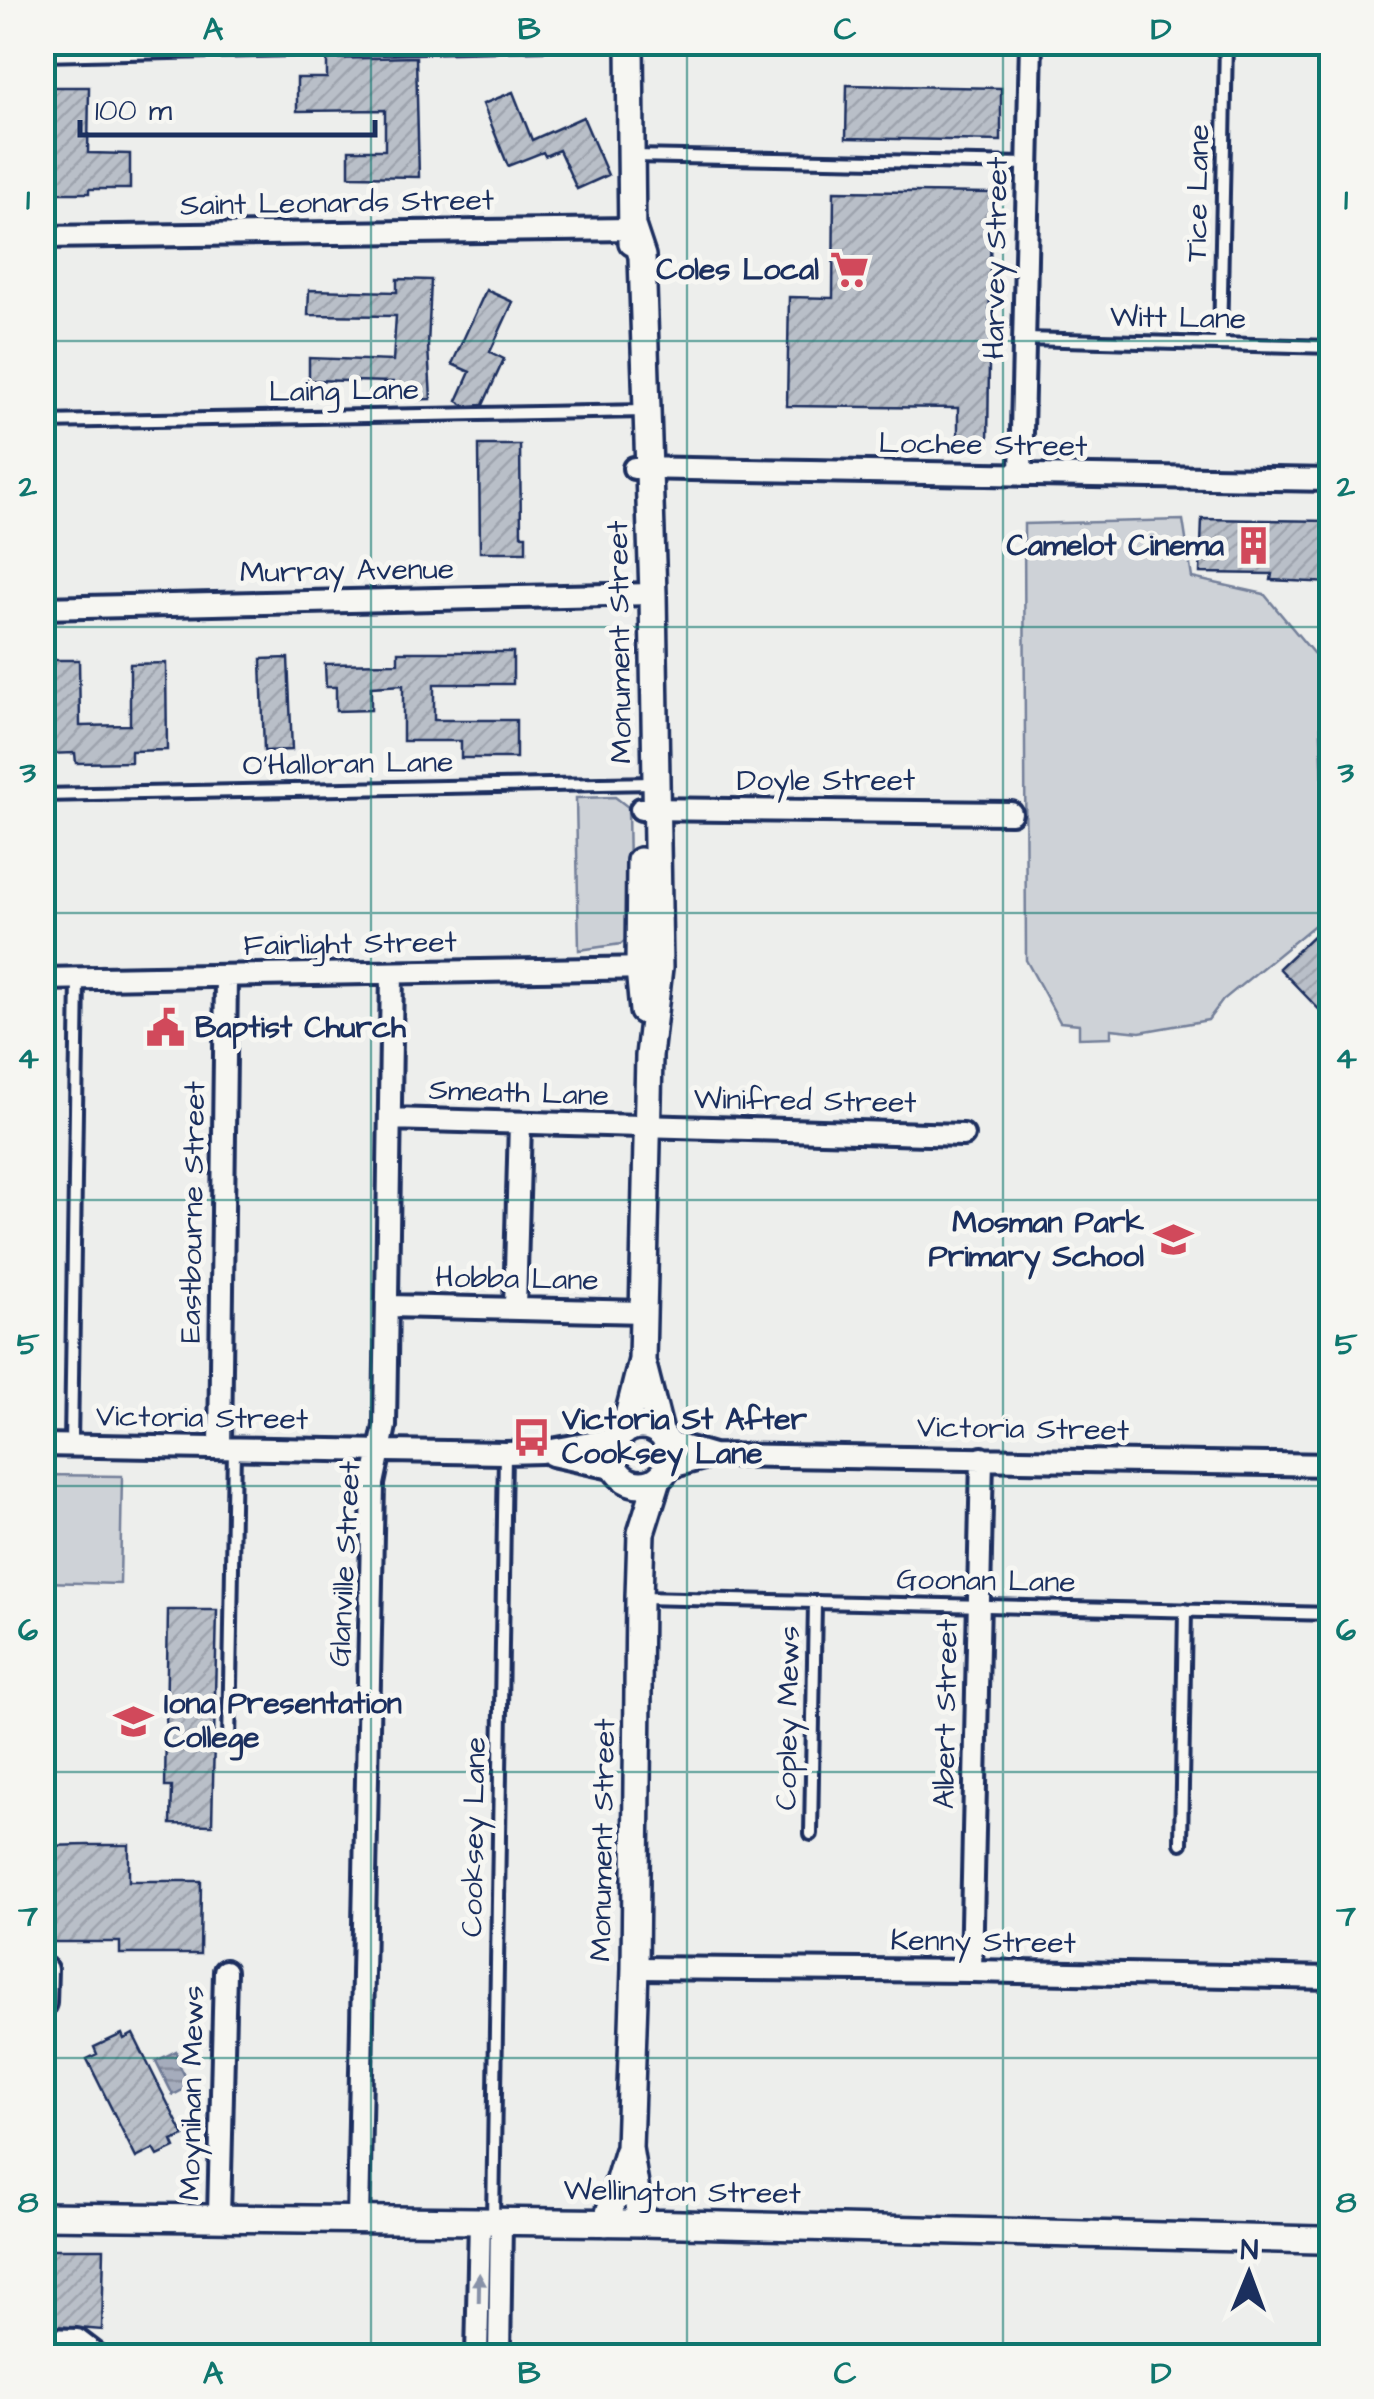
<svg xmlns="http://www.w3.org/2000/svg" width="1374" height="2399" font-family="'Architects Daughter',sans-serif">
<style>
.green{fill:#ced2d7;stroke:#74809a;stroke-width:2.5}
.water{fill:url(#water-rules);stroke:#6e7a96;stroke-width:2.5}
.building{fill:url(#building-hatch);stroke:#1b2f5e;stroke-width:2.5}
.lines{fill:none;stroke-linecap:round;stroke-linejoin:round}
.service-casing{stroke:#1b2f5e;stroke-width:18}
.minor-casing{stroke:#1b2f5e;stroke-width:28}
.tertiary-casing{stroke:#1b2f5e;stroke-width:32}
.service{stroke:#f6f6f2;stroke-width:10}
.minor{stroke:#f6f6f2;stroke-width:20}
.tertiary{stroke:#f6f6f2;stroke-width:25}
.oneway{fill:#8892a8}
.grid{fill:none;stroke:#0f766e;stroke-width:2.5;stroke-opacity:0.55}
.labels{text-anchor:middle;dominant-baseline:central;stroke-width:10;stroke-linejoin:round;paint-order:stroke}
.street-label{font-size:30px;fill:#1b2f5e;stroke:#f6f6f2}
.poi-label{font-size:30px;font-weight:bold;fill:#1b2f5e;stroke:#f6f6f2;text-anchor:end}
.neatline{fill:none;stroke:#0f766e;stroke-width:4}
.grid-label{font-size:32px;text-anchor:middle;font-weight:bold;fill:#0f766e}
</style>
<defs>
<pattern id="water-rules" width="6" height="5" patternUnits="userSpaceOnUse" patternTransform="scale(2.5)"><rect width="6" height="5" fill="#a5acbc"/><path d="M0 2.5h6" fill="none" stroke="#868c9c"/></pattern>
<pattern id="building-hatch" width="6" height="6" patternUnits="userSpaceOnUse" patternTransform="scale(2.5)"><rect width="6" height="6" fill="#b9bfc8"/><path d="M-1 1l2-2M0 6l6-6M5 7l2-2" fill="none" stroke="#9ea4ae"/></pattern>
</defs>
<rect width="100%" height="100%" fill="#edeeec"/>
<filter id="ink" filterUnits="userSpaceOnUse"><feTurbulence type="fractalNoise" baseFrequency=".01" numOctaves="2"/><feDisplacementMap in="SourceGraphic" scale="20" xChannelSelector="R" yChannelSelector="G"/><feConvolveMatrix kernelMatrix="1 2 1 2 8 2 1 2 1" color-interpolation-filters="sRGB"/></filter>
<g filter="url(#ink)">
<path class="green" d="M1183 520 1192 578 1264 594 1318 659 1328 914 1223 1000 1208 1020 1140 1032 1111 1029V1037L1079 1038V1024L1060 1022 1026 960 1024 524Z
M615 797 628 807 630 936 621 944 579 950 576 798Z
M43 1475 122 1476 120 1584 43 1582Z"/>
<path class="water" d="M176 2051 178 2062 190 2086 173 2095 156 2061Z"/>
<path class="building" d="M416 57 419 177 349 176V150H385V110L297 111V78H327V59Z
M847 85 1001 88V141L846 138Z
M52 87H89L88 153 130 154V189H89V193H52Z
M513 92 532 140 583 117 608 175 577 189 559 150 545 156 543 152 508 166 483 104Z
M834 191 991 193 988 445 958 442V408L787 406 789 297 833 298Z
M397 279 431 280 428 347 431 399 393 400V382L309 380V358L393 361 396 316 308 315 309 290 397 292Z
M486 290 513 302 490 352 504 359 483 405 466 406 457 401 470 372 452 364Z
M479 445H520L521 535H526V552H480Z
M1202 519 1332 521V583L1271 580 1272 574 1200 573Z
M398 652H513V684H434V720H516V758H461V741H403V685L371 687V710L336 711V687H326L325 664 398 663Z
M288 658 292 750 264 751 261 659Z
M45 660H79L80 726 130 725V664L166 663 167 750 131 751V762L76 763 75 753 46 754Z
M1321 928 1332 939V1023L1279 968Z
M168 1610H217L212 1825 171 1824 172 1787H165Z
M90 1845H129V1881H201L200 1954H120V1942H42V1846Z
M122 2034 124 2039 133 2034 184 2136 172 2141 175 2148 158 2156 154 2149 136 2158 87 2059 97 2054 94 2047Z
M42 2249H104L102 2330 42 2325Z"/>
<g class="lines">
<defs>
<path id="service" d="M42 55 592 42
M633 156 1028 164
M1025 339 1332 347
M1220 344 1226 42
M42 422 646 411
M42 795 654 783
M71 1445 78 978
M640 1598 1332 1614
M229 1744 234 1449
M811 1834 815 1603
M1181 1843 1185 1610
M493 2220 505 1453"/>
<path id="minor" d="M42 237 633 229
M634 468 1332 480
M1021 475 1031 42
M42 608 653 594
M641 809 1011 813
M42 979 650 968
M390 1119 963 1135
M388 1306 645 1312
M515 1308 520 1123
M668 1442 713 1455 1332 1465
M42 1445 505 1453 541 1452 617 1438
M220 1447 226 977
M552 1455 616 1469
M667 1468 711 1456
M635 1968 971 1971 1332 1978
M971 1971 982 1458
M42 2010 45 2003 46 1969
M219 2216 225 1971
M358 2219 373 1484 385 1426 392 973
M42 2339 77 2340 98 2356
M477 2356 480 2220
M499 2356 501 2221"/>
<path id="tertiary" d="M630 42 632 242
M640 861 639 968 643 1011
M643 1365 660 1432
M612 1455a29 29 0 1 1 58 0a29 29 0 1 1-58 0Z
M624 1432 642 1360 649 1056 659 968 653 594 642 256 633 229
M42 2216 641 2223 1319 2240 1332 2243
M606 2223 627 2153
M641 2223 629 2148 635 1968 639 1598 641 1533 658 1479"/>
</defs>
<use href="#service" class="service-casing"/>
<use href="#minor" class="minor-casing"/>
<use href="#tertiary" class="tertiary-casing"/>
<use href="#service" class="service"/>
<use href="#minor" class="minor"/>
<use href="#tertiary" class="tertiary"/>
</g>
<defs><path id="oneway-solid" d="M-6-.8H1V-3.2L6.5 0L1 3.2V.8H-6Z" transform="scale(2.5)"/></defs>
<use class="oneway" href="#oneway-solid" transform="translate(479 2288) rotate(-89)"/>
</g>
<path class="grid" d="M371 42V2356M687 42V2356M1003 42V2356M42 341H1332M42 627H1332M42 913H1332M42 1200H1332M42 1486H1332M42 1772H1332M42 2058H1332"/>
<defs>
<symbol id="supermarket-bare" viewBox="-9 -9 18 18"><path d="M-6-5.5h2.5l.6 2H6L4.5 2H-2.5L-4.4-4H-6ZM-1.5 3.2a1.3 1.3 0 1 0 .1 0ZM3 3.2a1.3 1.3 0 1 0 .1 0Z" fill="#d1495b" stroke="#f6f6f2" stroke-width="2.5" paint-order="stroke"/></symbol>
<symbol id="building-bare" viewBox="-9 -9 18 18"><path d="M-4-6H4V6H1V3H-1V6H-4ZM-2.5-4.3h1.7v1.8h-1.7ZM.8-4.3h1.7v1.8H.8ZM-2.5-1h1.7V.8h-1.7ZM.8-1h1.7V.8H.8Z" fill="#d1495b" stroke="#f6f6f2" stroke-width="2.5" paint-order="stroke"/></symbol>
<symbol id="civic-bare" viewBox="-9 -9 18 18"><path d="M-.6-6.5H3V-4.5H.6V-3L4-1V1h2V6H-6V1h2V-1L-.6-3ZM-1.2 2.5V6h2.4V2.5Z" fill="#d1495b" stroke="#f6f6f2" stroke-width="2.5" paint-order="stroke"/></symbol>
<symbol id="school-bare" viewBox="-9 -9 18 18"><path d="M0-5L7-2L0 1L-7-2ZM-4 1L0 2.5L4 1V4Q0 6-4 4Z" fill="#d1495b" stroke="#f6f6f2" stroke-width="2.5" paint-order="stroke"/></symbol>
<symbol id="bus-bare" viewBox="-9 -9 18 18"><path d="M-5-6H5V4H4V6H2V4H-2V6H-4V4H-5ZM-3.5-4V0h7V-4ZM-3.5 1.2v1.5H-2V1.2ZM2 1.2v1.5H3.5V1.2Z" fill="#d1495b" stroke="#f6f6f2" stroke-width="2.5" paint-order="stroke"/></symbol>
</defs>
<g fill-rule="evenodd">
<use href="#supermarket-bare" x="822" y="242" width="55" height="55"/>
<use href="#building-bare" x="1226" y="518" width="55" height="55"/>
<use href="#civic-bare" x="138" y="1000" width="55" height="55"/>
<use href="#school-bare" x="1146" y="1212" width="55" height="55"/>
<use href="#bus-bare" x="504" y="1410" width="55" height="55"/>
<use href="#school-bare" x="106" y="1694" width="55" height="55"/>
</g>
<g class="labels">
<g class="street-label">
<text transform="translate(1198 193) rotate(-89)">Tice Lane</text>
<text transform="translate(337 203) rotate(-1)">Saint Leonards Street</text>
<text transform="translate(996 258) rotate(-89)">Harvey Street</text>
<text transform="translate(1178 318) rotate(1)">Witt Lane</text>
<text transform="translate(344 391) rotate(-1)">Laing Lane</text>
<text transform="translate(983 445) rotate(1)">Lochee Street</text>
<text transform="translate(347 571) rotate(-1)">Murray Avenue</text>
<text transform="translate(620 642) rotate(-91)">Monument Street</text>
<text transform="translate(348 764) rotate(-1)">O'Halloran Lane</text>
<text x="826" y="781">Doyle Street</text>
<text transform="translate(350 944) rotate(-1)">Fairlight Street</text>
<text transform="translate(519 1093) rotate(2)">Smeath Lane</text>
<text transform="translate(805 1101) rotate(1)">Winifred Street</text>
<text transform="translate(193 1212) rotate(-89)">Eastbourne Street</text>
<text transform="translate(517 1279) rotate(1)">Hobba Lane</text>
<text transform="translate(202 1418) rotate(1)">Victoria Street</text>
<text transform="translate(1023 1429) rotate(1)">Victoria Street</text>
<text transform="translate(345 1564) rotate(-87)">Glanville Street</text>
<text transform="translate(986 1581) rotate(1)">Goonan Lane</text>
<text transform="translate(946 1714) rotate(-89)">Albert Street</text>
<text transform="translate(788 1718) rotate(-89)">Copley Mews</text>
<text transform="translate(474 1837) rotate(-89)">Cooksey Lane</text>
<text transform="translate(603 1840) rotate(-89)">Monument Street</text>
<text transform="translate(983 1942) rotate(1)">Kenny Street</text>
<text transform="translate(192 2093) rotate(-89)">Moynihan Mews</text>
<text transform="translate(682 2192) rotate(1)">Wellington Street</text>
</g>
<g class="poi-label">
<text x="819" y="270">Coles Local</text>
<text x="1224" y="546">Camelot Cinema</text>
<text x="195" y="1028" text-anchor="start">Baptist Church</text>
<text x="1144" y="1223">Mosman Park<tspan x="1144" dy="34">Primary School</tspan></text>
<text x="562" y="1420" text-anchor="start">Victoria St After<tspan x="562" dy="34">Cooksey Lane</tspan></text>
<text x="164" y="1704" text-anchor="start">Iona Presentation<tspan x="164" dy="34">College</tspan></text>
</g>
</g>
<rect width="1374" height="2399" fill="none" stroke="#f6f6f2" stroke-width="110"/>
<g transform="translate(1249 2274) rotate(1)" stroke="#f6f6f2" stroke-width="8" paint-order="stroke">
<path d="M0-8L18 38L0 25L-18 38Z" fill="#1b2f5e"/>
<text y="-15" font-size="28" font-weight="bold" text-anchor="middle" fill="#1b2f5e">N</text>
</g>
<path d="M80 120v15h295v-15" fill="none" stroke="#1b2f5e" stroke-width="5"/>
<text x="95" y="120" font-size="30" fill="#1b2f5e" stroke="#f6f6f2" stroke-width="8" paint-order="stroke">100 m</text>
<rect x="55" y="55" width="1264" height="2289" class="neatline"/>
<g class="grid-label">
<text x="213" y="39">A</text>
<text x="529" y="39">B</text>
<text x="845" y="39">C</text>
<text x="1161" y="39">D</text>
<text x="28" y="209">1</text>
<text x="1346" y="209">1</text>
<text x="28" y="496">2</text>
<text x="1346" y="496">2</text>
<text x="28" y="782">3</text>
<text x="1346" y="782">3</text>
<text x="28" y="1068">4</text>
<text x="1346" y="1068">4</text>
<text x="28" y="1354">5</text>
<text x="1346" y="1354">5</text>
<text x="28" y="1640">6</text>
<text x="1346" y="1640">6</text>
<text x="28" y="1926">7</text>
<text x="1346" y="1926">7</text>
<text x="28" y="2212">8</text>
<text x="1346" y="2212">8</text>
<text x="213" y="2383">A</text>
<text x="529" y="2383">B</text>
<text x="845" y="2383">C</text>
<text x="1161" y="2383">D</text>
</g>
</svg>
